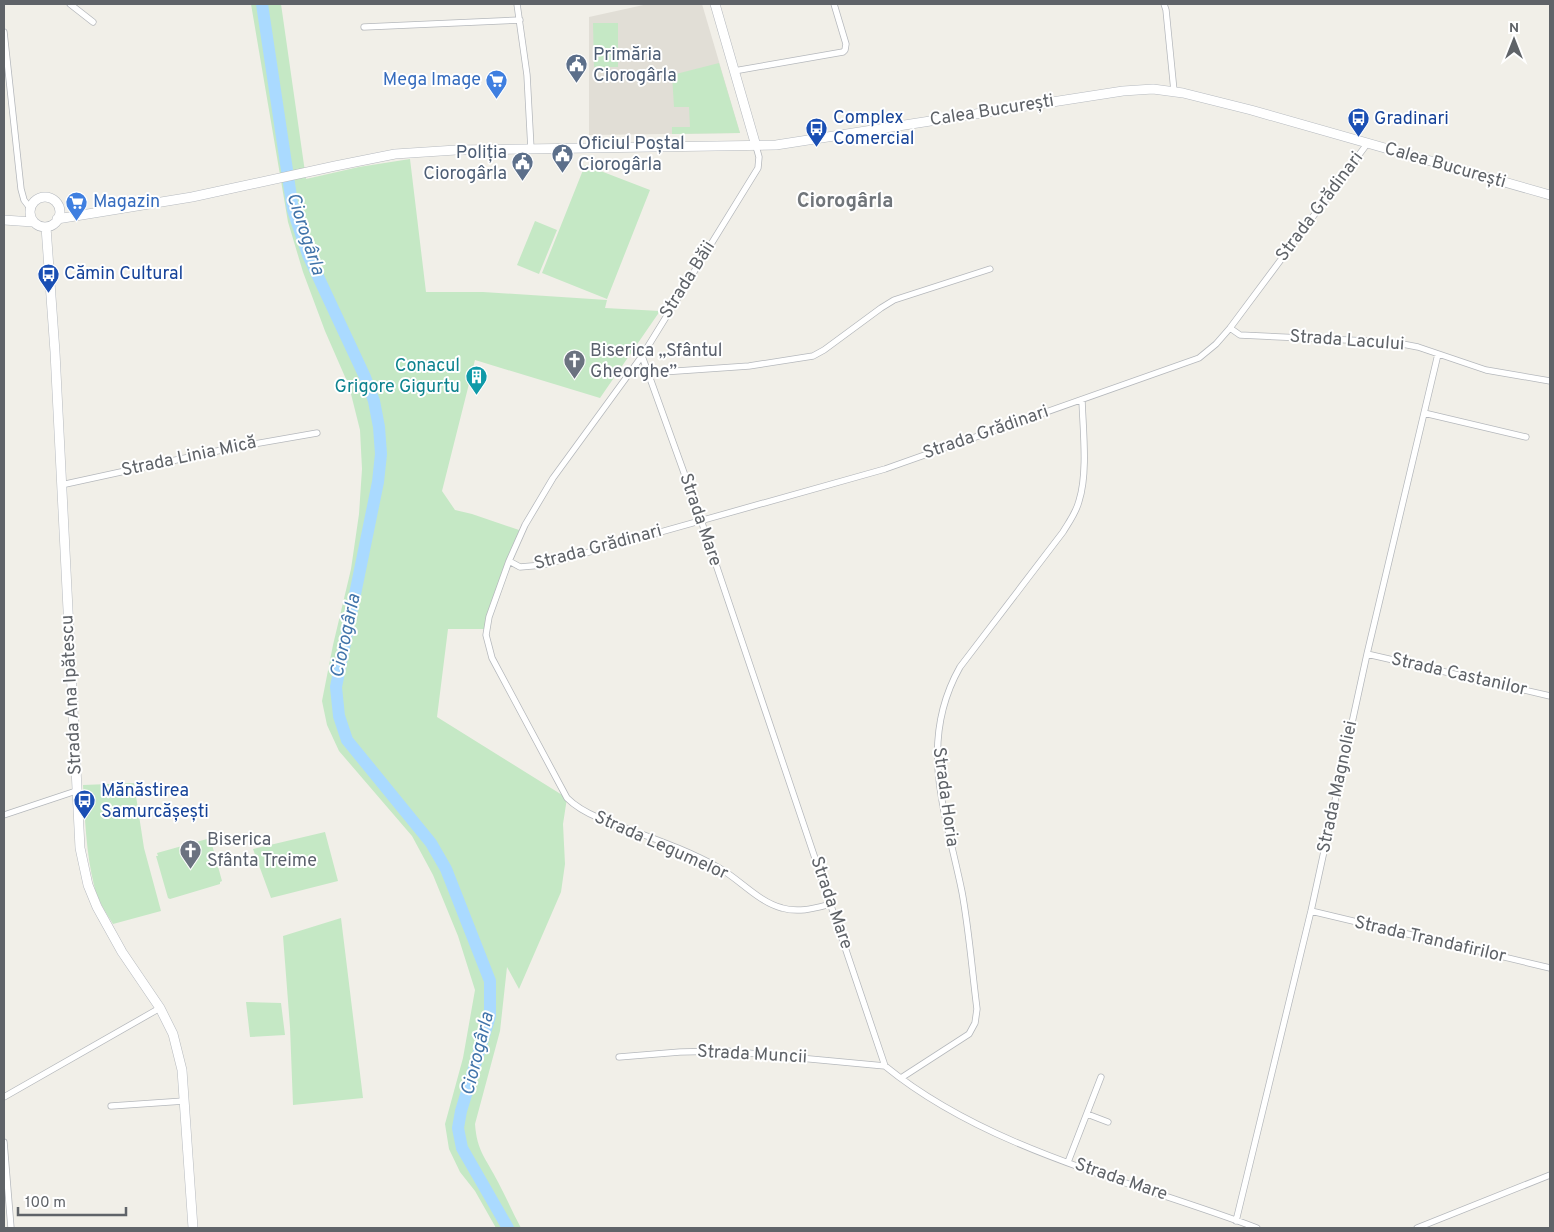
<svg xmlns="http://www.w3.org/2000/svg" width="1554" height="1232" font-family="Overpass,sans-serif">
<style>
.education{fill:#e1ded6}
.green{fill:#c5e8c5}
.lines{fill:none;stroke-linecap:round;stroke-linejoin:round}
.river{stroke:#aadaff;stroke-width:12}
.minor-casing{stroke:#b5b8bc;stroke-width:7}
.secondary-casing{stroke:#b6babf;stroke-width:10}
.minor{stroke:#fff;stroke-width:5.5}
.secondary{stroke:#fff;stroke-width:9}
.labels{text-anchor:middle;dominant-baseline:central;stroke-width:4;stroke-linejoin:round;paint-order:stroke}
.service-label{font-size:18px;fill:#4e5e75;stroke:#fff;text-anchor:start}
.shop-label{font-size:18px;fill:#366cbe;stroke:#fff;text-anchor:end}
.street-label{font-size:18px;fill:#5f6368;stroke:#fff}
.transit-label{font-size:18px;fill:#164399;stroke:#fff;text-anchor:start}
.worship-label{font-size:18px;fill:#5b616d;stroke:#fff;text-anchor:start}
.culture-label{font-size:18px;fill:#0d838f;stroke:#fff;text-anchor:end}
.water-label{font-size:19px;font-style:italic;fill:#4174aa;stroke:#fff}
.quarter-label{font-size:20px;font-weight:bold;fill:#70757a;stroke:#fff}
</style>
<rect width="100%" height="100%" fill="#f1efe8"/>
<path class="education" d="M648 4H702L740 133 589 135V17Z"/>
<path class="green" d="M251 4H281L306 179 359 167 410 159 426 292H483L607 300 605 308 660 311 600 398 475 360 442 491 455 510 472 514 522 531 487 629H448L437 717 567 798 563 824 565 864 561 892 519 989 507 967 500 1031 475 1124C477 1152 486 1158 498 1182 506 1197 513 1213 521 1228H496L475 1191 460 1172 449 1149 445 1124 463 1058 475 990 458 936 433 875 412 836 339 751 327 725 322 701 333 645 351 569 359 514 362 469 360 430 349 386 325 331 303 272 288 222Z
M593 23H618V67H594Z
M719 63 740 133 672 134V127H690L689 107H674L672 75Z
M585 165 650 190 607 299 542 273Z
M535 221 557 230 539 274 517 265Z
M134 783 144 848 161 911 113 924C105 911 97 899 94 885 86 853 85 819 83 785Z
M325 832 338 881 271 898 253 849Z
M207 839 208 842 211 841 222 881 220 882V884L170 899 168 898 156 856H158L157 853Z
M341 918 363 1098 293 1105 290 1027 283 936Z
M246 1002 281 1003 285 1035 250 1037Z"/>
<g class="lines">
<path class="river" d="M262 4 293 210 308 255 365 377 374 401 379 427 381 454 378 482 336 687 339 716 347 740 431 843 446 869 490 981V1016L461 1111 458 1128 462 1148 508 1228"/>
<defs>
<path id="minor" d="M70 4 93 22
M517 4 527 75 531 149
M1164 4 1166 10 1174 91
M364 27 520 20
M4 32 21 189 24 200 30 208
M734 71 843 52 845 50 846 44 834 4
M756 146 759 157 758 168 642 356 553 478 525 525 509 561 489 617 486 635 492 658 567 798C577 808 587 813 599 818 639 834 683 847 721 869 741 881 759 902 782 908 799 913 815 908 831 904
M1230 328 1240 335 1392 342 1418 347 1486 370 1550 381
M642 356 701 520 885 1066C989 1151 1133 1181 1257 1228
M648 373 749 366 813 356 824 350 881 308 894 300 990 269
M1424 413 1526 437
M61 485 231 448 317 433
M509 561 520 567 543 565 885 469 1199 358 1216 344 1230 328 1367 144
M1367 654 1550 696
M4 815 76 791
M1311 911 1550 968
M619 1057 680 1052 726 1051 885 1066
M901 1078 969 1034 975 1023 977 1009C972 970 969 930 962 892 946 813 917 743 960 667L1063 532C1069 522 1076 513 1079 501 1088 473 1083 430 1082 400
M4 1097 160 1008
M111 1106 184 1101
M1087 1114 1108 1122
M4 1142 11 1228
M1068 1162 1101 1077
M1236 1221 1311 911 1367 654 1438 354
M1417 1228 1550 1175"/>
<path id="secondary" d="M715 4 756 146
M30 212a15 15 0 1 1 30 0a15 15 0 1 1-30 0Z
M57 219 192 197 335 166 395 154 456 150 776 145 1123 91 1153 89 1183 93 1251 110 1550 195
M4 220 33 222
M46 227 55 352 80 848 88 885 97 907 122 952 160 1008 173 1034 182 1070 193 1228"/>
</defs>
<use href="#minor" class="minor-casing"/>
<use href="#secondary" class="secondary-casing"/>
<use href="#minor" class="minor"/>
<use href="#secondary" class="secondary"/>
</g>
<defs>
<symbol id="civic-pin" viewBox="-11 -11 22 30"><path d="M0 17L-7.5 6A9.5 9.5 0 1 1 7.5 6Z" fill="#5c6f8a" stroke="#fff"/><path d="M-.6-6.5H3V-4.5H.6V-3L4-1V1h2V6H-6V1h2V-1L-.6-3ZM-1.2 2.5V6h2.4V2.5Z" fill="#fff"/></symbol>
<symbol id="supermarket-pin" viewBox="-11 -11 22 30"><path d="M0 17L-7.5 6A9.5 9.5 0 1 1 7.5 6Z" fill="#3f7fe0" stroke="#fff"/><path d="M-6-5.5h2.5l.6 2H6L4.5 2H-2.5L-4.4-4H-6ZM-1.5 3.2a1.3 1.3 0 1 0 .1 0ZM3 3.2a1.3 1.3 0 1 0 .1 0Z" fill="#fff"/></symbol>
<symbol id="bus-pin" viewBox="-11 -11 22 30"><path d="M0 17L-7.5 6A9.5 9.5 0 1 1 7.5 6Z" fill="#1a4fb4" stroke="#fff"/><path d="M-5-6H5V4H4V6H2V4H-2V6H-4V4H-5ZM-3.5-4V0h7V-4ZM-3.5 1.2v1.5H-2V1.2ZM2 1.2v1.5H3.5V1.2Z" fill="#fff"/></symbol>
<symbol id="church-pin" viewBox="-11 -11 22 30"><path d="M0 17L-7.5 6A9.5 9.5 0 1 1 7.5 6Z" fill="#6b7280" stroke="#fff"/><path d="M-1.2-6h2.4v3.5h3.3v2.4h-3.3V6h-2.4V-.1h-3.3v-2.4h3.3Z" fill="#fff"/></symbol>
<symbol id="building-pin" viewBox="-11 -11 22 30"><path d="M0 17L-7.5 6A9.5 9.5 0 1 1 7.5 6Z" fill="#0f9aa8" stroke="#fff"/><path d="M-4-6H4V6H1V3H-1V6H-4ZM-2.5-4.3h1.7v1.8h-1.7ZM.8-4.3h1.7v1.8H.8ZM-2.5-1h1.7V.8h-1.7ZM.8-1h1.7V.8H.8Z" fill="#fff"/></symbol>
</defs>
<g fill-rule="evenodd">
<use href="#civic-pin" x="564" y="52" width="25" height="34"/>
<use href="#supermarket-pin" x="484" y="68" width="25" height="34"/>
<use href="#bus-pin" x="1346" y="106" width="25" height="34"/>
<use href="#bus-pin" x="804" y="116" width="25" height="34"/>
<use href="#civic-pin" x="550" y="142" width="25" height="34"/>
<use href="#civic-pin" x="510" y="150" width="25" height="34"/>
<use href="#supermarket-pin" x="64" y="190" width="25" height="34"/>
<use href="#bus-pin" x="36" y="262" width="25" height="34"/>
<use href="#church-pin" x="562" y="348" width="25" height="34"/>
<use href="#building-pin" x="464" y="364" width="25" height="34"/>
<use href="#bus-pin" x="72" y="788" width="25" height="34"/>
<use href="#church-pin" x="178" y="838" width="25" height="34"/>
</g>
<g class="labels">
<g class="service-label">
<text x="593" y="55">Primăria<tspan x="593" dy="21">Ciorogârla</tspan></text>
<text x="578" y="144">Oficiul Poștal<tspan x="578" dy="21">Ciorogârla</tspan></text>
<text x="507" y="153" text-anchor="end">Poliția<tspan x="507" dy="21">Ciorogârla</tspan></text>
</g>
<g class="shop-label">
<text x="481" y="80">Mega Image</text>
<text x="93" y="202" text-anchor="start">Magazin</text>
</g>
<g class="street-label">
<text transform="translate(992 111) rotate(-9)">Calea București</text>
<text transform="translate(1445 166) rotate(16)">Calea București</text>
<text transform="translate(1320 207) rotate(-53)">Strada Grădinari</text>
<text transform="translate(688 280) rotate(-58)">Strada Băii</text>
<text transform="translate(1347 341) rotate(4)">Strada Lacului</text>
<text transform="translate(986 433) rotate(-19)">Strada Grădinari</text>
<text transform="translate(189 457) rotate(-12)">Strada Linia Mică</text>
<text transform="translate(700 520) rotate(71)">Strada Mare</text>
<text transform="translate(598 548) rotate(-15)">Strada Grădinari</text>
<text transform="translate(1459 675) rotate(13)">Strada Castanilor</text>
<text transform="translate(72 695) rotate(-93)">Strada Ana Ipătescu</text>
<text transform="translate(1338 787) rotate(-78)">Strada Magnoliei</text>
<text transform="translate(945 797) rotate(82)">Strada Horia</text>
<text transform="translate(661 846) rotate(24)">Strada Legumelor</text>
<text transform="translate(831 903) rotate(71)">Strada Mare</text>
<text transform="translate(1430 940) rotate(13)">Strada Trandafirilor</text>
<text transform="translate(752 1055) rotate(3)">Strada Muncii</text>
<text transform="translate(1121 1180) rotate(19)">Strada Mare</text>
</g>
<g class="transit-label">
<text x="833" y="118">Complex<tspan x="833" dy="21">Comercial</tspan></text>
<text x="1374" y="119">Gradinari</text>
<text x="64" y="274">Cămin Cultural</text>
<text x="101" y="791">Mănăstirea<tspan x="101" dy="21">Samurcășești</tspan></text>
</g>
<g class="worship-label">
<text x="590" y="351">Biserica „Sfântul<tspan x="590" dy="21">Gheorghe”</tspan></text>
<text x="207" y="840">Biserica<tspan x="207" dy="21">Sfânta Treime</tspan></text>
</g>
<g class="culture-label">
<text x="460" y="366">Conacul<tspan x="460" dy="21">Grigore Gigurtu</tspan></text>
</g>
<g class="water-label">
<text transform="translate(305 234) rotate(72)">Ciorogârla</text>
<text transform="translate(346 636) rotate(-78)">Ciorogârla</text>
<text transform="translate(478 1054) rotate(-76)">Ciorogârla</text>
</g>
<g class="quarter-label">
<text x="845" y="202">Ciorogârla</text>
</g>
</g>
<rect width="1554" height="1232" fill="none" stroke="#5f6368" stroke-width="10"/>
<g transform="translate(1514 40)" stroke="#ffffff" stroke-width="4" paint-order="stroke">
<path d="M0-4L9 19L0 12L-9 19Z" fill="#5f6368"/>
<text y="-8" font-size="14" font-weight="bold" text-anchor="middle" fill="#5f6368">N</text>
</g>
<path d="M18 1207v8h108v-8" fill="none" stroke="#5f6368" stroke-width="2.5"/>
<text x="25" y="1207" font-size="15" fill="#5f6368" stroke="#ffffff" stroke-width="4" paint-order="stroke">100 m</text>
</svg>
